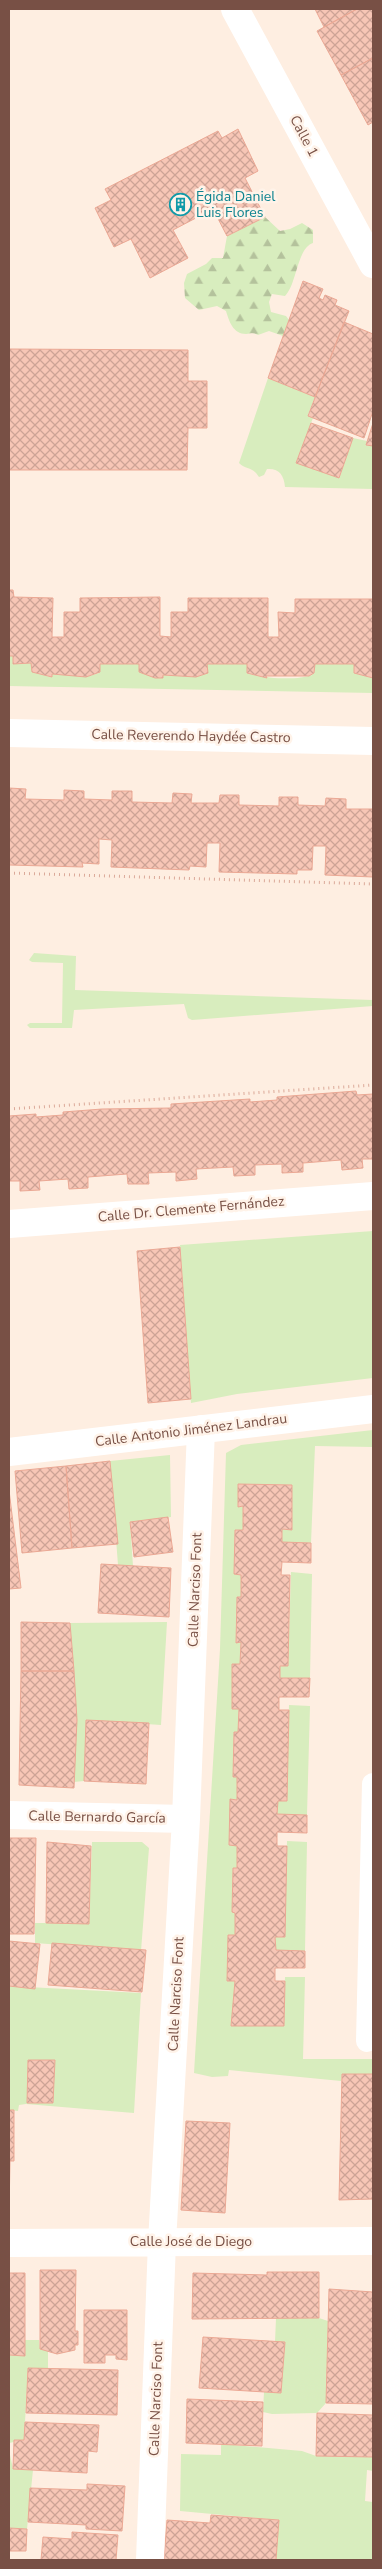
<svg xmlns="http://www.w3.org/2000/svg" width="382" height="2569" font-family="'Nunito Sans',sans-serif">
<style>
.green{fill:#d8edbe;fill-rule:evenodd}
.forest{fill:url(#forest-firs)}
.building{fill:url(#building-cross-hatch);stroke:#eba894}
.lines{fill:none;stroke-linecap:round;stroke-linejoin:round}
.path{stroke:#dba999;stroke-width:3;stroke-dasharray:1 4;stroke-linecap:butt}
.lane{stroke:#fff;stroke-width:22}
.street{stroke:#fff;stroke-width:28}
.labels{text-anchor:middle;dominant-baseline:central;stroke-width:5;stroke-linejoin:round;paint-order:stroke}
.street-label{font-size:14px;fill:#785045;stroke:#fff3e9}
.culture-label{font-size:14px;fill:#0d838f;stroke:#fff3e9;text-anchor:start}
</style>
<defs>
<pattern id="forest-firs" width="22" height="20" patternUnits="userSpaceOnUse" patternTransform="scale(1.25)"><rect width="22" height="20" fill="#d8edbe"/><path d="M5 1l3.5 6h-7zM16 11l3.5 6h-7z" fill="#b4c29c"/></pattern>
<pattern id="building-cross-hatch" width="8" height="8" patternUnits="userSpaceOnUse" patternTransform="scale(1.25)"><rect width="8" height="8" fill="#f7c6b6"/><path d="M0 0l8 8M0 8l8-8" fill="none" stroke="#cda396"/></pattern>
</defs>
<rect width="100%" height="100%" fill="#feeee1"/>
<path class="green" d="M268 378 315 397 308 415 313 418 311 423 297 463 339 478 353 438 367 441 366 445 373 446V489L285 487C284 475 279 468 267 469L264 475 259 477C252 466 246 470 239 463Z
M9 656H13V664L31 663 32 672 51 677 52 674 86 677 99 673 100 664H139L140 672 163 678V675L196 677 208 673 207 664H247V673C262 678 296 681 312 675L315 664H354V673L372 678 373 676V693L9 686Z
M34 953 76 956 75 990 373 1000V1006L192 1020 188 1018 184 1004 74 1010 72 1028H30L27 1025 30 1023H62L63 963 32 962 29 960Z
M373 1231V1378L237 1394 191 1403 180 1245Z
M373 1430V1447L315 1446 311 1543 282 1542V1529L292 1530V1485L238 1484V1507L243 1506V1530H235L234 1574 241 1575V1597H237L236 1642H241L240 1664H232V1709H239L238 1732H234L233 1777H237V1800L230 1799 237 1846V1868H233L232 1912 235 1913V1935H228L235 1981 231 2025 284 2026 285 1977H305L303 2059H373V2074H342L341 2081 229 2070 228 2076 212 2077 194 2073 220 1649 226 1453 241 1445Z
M170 1455 171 1517 130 1522 133 1566 118 1565 110 1461Z
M291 1572 312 1574 310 1678H280V1666L288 1665Z
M167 1622 161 1725 87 1720 84 1781 74 1782 77 1720 70 1623Z
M289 1705 310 1706 307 1815 277 1814 278 1801 287 1800Z
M287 1841 307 1842 305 1951 276 1950 275 1937H285Z
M92 1842H142L149 1848 141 1951 35 1943V1923H89Z
M9 1986 141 1993 134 2113 26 2104 19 2105 18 2111 9 2110ZM28 2060H54L53 2103 27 2102Z
M276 2318H319L328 2321 326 2403 317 2413 272 2414 263 2412 264 2392 281 2393 285 2343 275 2342Z
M25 2340H39L40 2349 48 2351V2369L28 2368 24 2440 9 2443V2355L25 2356Z
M221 2444 302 2451 316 2456 373 2457V2471L367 2470 365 2501 373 2502V2560H276L279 2520 180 2511 181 2454 221 2455Z
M9 2450 13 2469 33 2470 27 2529 9 2528Z"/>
<path class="forest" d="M265 217 280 231 290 229 302 223 313 230V243C297 248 297 284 285 296L272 294 269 302 271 312 286 316 289 320 283 336 269 331 258 335C253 332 251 334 246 334 233 334 229 321 226 311L217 306 199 310 185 298 184 283 187 274 206 264 212 258H223L227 236Z"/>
<path class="building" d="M315 9H357L324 27Z
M357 9H373V58L341 75 317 31Z
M373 58V122L368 125 341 75Z
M238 129 258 171 245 178 265 217 227 236 213 209 173 230 188 258 150 278 131 239 114 247 95 208 111 200 105 189 218 131 222 138Z
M303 281 323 289 319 298 323 300 325 295 337 300 335 305 349 311 315 397 268 378Z
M344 322 373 334V411L364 438 308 416Z
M9 349 188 350V381H207V428H188L187 470H9Z
M311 423 353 438 339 478 296 463Z
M373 423V446L366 445Z
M9 590H13L14 597 53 598 52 637H64V612H80V598L160 597V636L171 637V612H188V598H268V637H279L278 612 295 613V599H373V678L354 673V664H315L314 673 309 676H266L267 678 247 673V664H207L208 673 196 677 163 675V678H155L139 672V664H100V672L86 677 52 674V677L32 672 31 663 13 664V656H9Z
M9 788 26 789 25 799 64 800V790L84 791V799L112 800V791H132V802L172 803 173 793 192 794 191 803H219L220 795H239V805L279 806V797H298V805L325 806 326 798 346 799V809H373V877L325 875 326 846H313L312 870H297V874L219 872 220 843H207L206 867 190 866 189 870 111 867 112 840 99 839V864L82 863 83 867 9 865Z
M356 1091 357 1095 373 1094V1159H362L363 1168 342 1170 341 1160 303 1163V1172L282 1173V1164L255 1165V1175L234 1176 233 1167 196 1169 197 1179 176 1181V1172L148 1173 149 1184H128L127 1174 88 1177V1188L69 1189 68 1179 39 1181 40 1190 20 1191V1181H9V1116L36 1114V1117L63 1115V1112L102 1109 171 1108V1104L250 1099V1102L277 1100V1097Z
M180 1247 191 1399 148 1403 137 1251Z
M110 1461 118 1544 72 1548 66 1466Z
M66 1466 72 1548 22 1553 15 1471Z
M238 1484 292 1485V1530L282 1529V1542L311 1543V1563L282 1562 281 1575H290L288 1666H280V1678H310L309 1697H279V1710H289L287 1801H278L277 1814 307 1815V1833L277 1832V1846H287L285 1937H275L276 1950 305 1951V1968H275V1981H285L284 2026H231L235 1981H227L228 1935H235V1913L232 1912 233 1868H237V1846L229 1845 230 1799 237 1800V1777H233L234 1732H238L239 1709H232V1664H240L241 1642 236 1643 237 1597H241V1575L234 1574 235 1530H243V1506L238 1507Z
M9 1490 21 1588 9 1589Z
M168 1517 173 1552 134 1557 130 1522Z
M101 1564 171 1568 169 1617 98 1613Z
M21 1622 70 1623 74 1671H21Z
M21 1671H74L77 1720 74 1788 19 1785Z
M86 1720 149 1723 146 1784 84 1781Z
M9 1838H36L34 1934H9Z
M47 1842 91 1846 89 1924 46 1923Z
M9 1941 40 1944 35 1989 9 1986Z
M52 1943 146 1950 142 1992 48 1985Z
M28 2060H55L53 2103H27Z
M342 2074H373V2199L339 2200Z
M9 2110H14V2161H10L9 2211Z
M186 2121 230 2123 225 2213 181 2210Z
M40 2270H76L75 2331H78V2345H75V2350L57 2354 40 2349Z
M267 2272H319V2318L192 2319 193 2273 267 2275Z
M9 2273H25V2356L9 2355Z
M329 2289 373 2292V2404L326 2403Z
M84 2310H127V2360L116 2359V2355H105V2363H84Z
M203 2337 285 2342 281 2393 199 2388Z
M28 2368 118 2370 117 2415 26 2413Z
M187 2399 263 2402 262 2446 186 2443Z
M317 2413 373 2415V2457L316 2456Z
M25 2422 99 2425 97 2452 88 2451 87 2473 13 2469 14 2440H24Z
M87 2484 125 2486 122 2531 86 2529V2525L28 2522 30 2488 87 2490Z
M211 2515 279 2520 276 2560H164L167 2520 210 2523Z
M9 2528 27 2529 26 2551H9Z
M72 2532 118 2535 116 2560H41L43 2537 72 2539Z"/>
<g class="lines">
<path class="path" d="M9 873 373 884
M9 1109 373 1085"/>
<path class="lane" d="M367 2041 373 1784"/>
<path class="street" d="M235 9 373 264
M9 733 373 741
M9 1224 373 1196
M9 1452 373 1409
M9 1815 186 1819
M9 2243 373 2241
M150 2560 162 2242 186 1819 201 1429"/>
</g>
<defs>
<symbol id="building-ring" viewBox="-11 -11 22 22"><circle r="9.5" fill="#fff3e9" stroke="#0f9aa8" stroke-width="1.5"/><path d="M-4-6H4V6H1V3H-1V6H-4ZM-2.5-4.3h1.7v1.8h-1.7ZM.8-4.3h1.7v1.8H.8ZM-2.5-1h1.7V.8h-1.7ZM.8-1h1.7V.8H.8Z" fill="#0f9aa8"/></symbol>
</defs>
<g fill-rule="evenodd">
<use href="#building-ring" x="168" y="192" width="25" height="25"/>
</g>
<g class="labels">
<g class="street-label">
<text transform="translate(304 136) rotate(62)">Calle 1</text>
<text transform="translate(191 736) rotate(1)">Calle Reverendo Haydée Castro</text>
<text transform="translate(191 1209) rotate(-5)">Calle Dr. Clemente Fernández</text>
<text transform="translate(191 1430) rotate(-7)">Calle Antonio Jiménez Landrau</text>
<text transform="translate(195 1590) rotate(-88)">Calle Narciso Font</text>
<text transform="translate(97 1817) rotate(1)">Calle Bernardo García</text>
<text transform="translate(176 1994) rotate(-87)">Calle Narciso Font</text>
<text x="191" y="2241">Calle José de Diego</text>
<text transform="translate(156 2399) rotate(-88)">Calle Narciso Font</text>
</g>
<g class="culture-label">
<text x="196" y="196">Égida Daniel<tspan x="196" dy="16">Luis Flores</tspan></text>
</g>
</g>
<rect width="382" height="2569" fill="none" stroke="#785045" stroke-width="20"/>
</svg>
